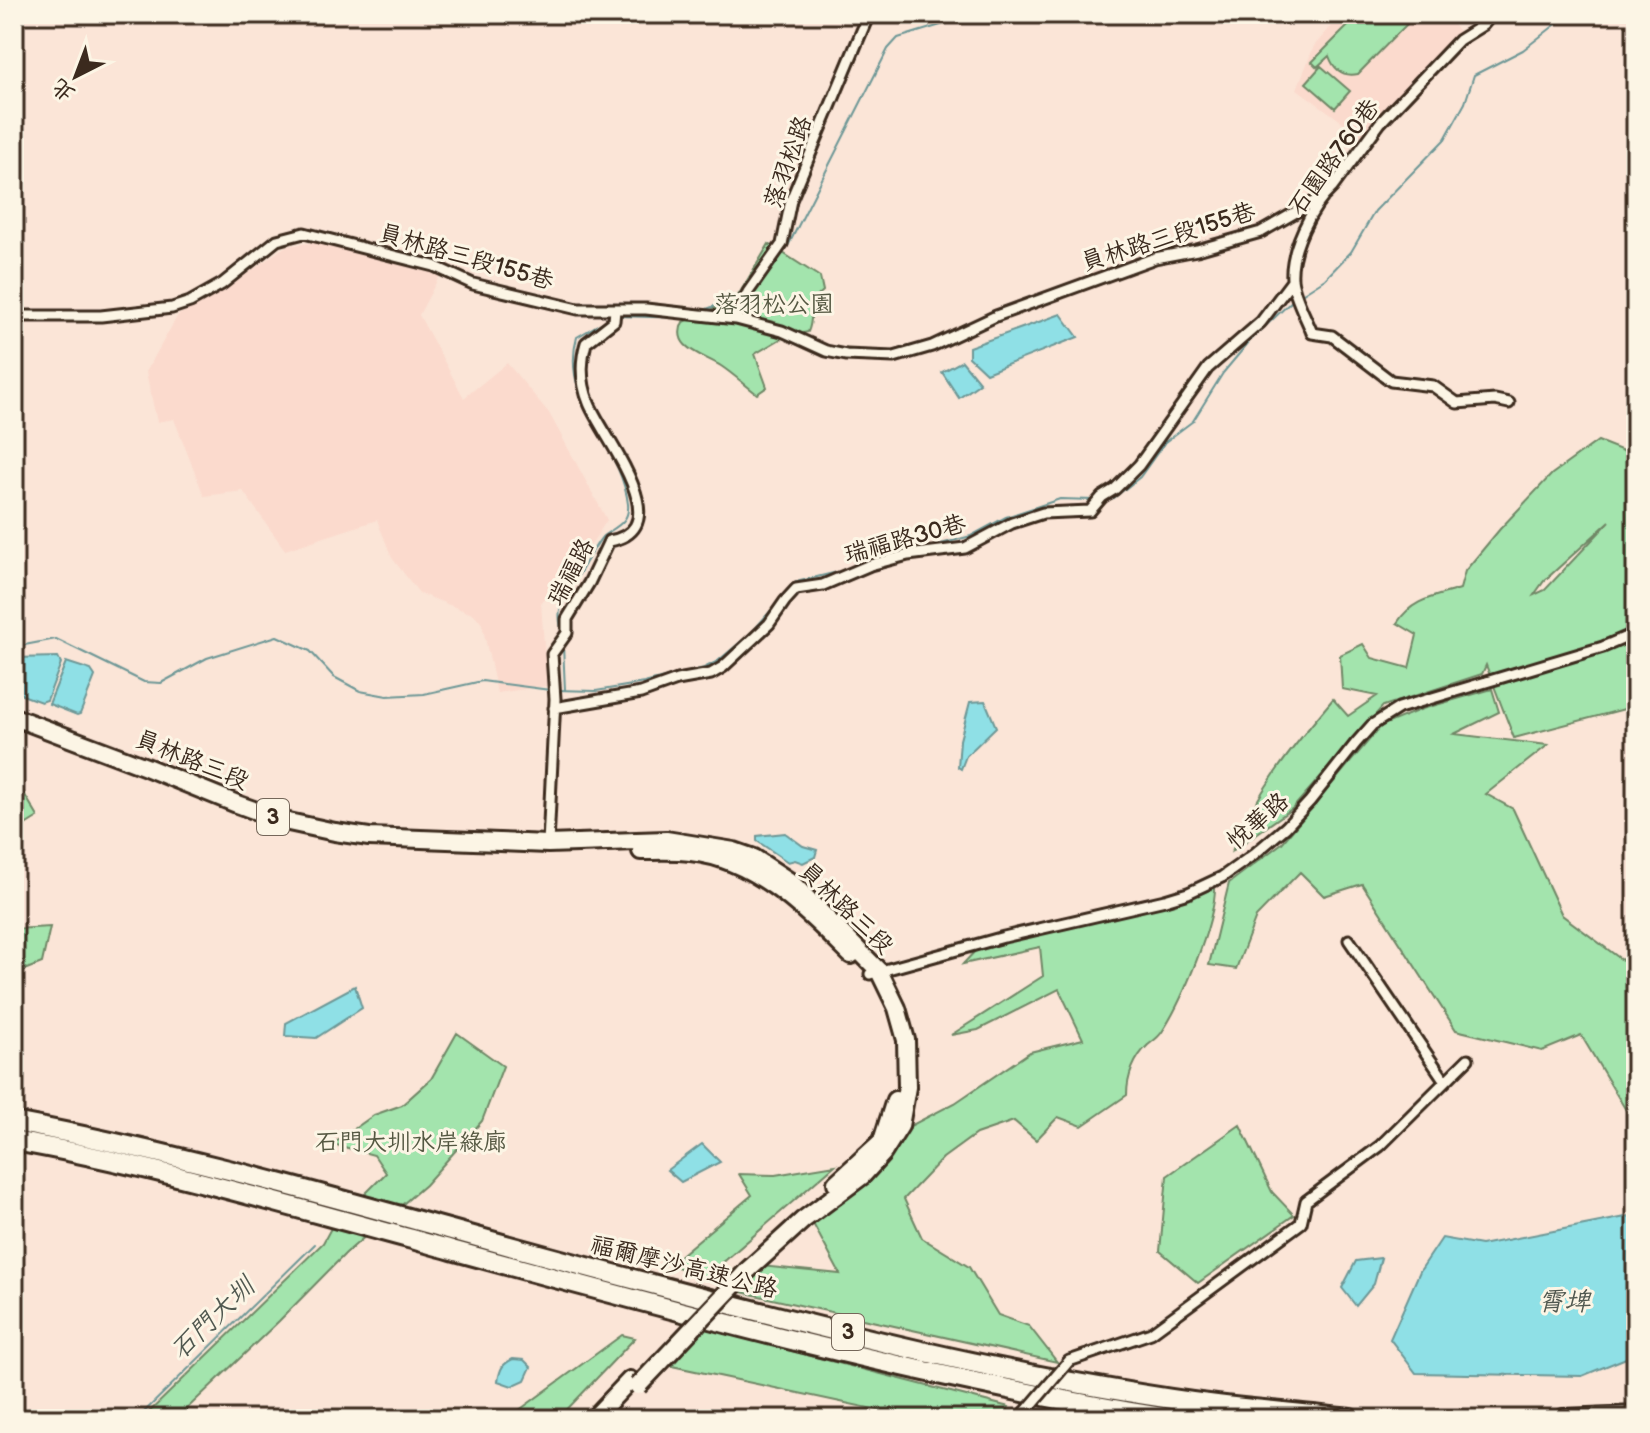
<svg xmlns="http://www.w3.org/2000/svg" width="1650" height="1433" font-family="'Balsamiq Sans','LXGW WenKai TC',sans-serif">
<style>
.built{fill:#fbdacd}
.green{fill:#a3e4ad;stroke:#6f8766;stroke-width:2;fill-rule:evenodd}
.water{fill:#8fe0e6;stroke:#6d9796;stroke-width:2}
.lines{fill:none;stroke-linecap:round;stroke-linejoin:round}
.stream{stroke:#6d9796;stroke-width:2}
.street-casing{stroke:#3b2a1e;stroke-width:15}
.primary-casing{stroke:#3b2a1e;stroke-width:22}
.highway-casing{stroke:#3b2a1e;stroke-width:24}
.street{stroke:#fcf5e5;stroke-width:9}
.primary{stroke:#fcf5e5;stroke-width:16}
.highway{stroke:#fcf5e5;stroke-width:18}
.street-bridge-casing{stroke:#3b2a1e;stroke-width:15;stroke-linecap:butt}
.primary-bridge-casing{stroke:#3b2a1e;stroke-width:22;stroke-linecap:butt}
.street-bridge{stroke:#fcf5e5;stroke-width:9}
.primary-bridge{stroke:#fcf5e5;stroke-width:16}
.labels{text-anchor:middle;dominant-baseline:central;stroke-width:6;stroke-linejoin:round;paint-order:stroke}
.shield{fill:#fcf5e5;stroke:#75675a;stroke-width:2}
.shield-label{font-size:22px;font-weight:bold;fill:#3b2a1e}
.street-label{font-size:24px;fill:#3b2a1e;stroke:#fcf5e5}
.park-label{font-size:24px;fill:#555842;stroke:#fcf5e5}
.water-label{font-size:26px;font-style:italic;fill:#505850;stroke:#fcf5e5}
</style>
<rect width="100%" height="100%" fill="#fbe5d7"/>
<filter id="ink" filterUnits="userSpaceOnUse"><feTurbulence type="fractalNoise" baseFrequency=".0125" numOctaves="2"/><feDisplacementMap in="SourceGraphic" scale="16" xChannelSelector="R" yChannelSelector="G"/><feConvolveMatrix kernelMatrix="1 2 1 2 8 2 1 2 1" color-interpolation-filters="sRGB"/></filter>
<g filter="url(#ink)">
<path class="built" d="M1342 14H1442L1462 34 1397 95 1363 137 1297 89 1314 46Z
M317 242 440 275 419 315 464 398 507 363 549 413 607 520 592 543 541 603 547 686 497 693 482 624 475 615 419 593 392 558 377 520 285 550 243 491 204 496 174 419 157 422 146 372 178 315 214 297 286 246Z"/>
<path class="green" d="M1360 14H1409L1410 21 1358 74C1343 77 1334 70 1329 56L1317 67 1312 62Z
M1321 66 1350 91 1335 108 1306 83Z
M769 244 820 277 823 291C804 308 816 312 808 332L784 337 755 354 767 387 757 394C745 385 733 374 721 366 704 355 670 348 683 322L736 299Z
M1598 441 1626 452 1636 469V706L1514 738 1486 665 1482 674 1383 706 1293 808 1232 851C1255 794 1293 746 1333 699L1348 716 1377 696 1342 689 1340 655 1363 644 1372 658 1409 668 1417 635 1397 623C1412 599 1433 597 1460 589L1465 571 1500 529 1552 474ZM1610 521 1545 590 1534 595 1544 581Z
M1492 689 1499 712 1454 734 1548 745 1486 794 1513 809 1562 915 1622 960 1636 948V1127L1581 1035 1542 1051 1456 1030 1362 884 1324 896 1300 872 1256 917 1236 969 1209 965 1229 883 1282 843 1381 726 1422 709Z
M14 787 22 790 38 817 14 832Z
M1215 886C1216 921 1182 1002 1162 1032 1158 1038 1153 1041 1148 1045 1134 1058 1127 1077 1127 1095L1082 1126 1058 1117 1036 1140 1014 1121 976 1134 943 1158 904 1199 922 1238 969 1267 998 1315 1029 1326 1057 1362 741 1292 761 1266 840 1274 810 1218 895 1146 910 1126 955 1103 1030 1052 1083 1039 1059 989 978 1030 951 1035 1043 976 1040 947 963 964 976 950Z
M50 927 42 963 14 974V929Z
M457 1033 503 1066 482 1121 425 1185 346 1253 279 1321 176 1419H142L323 1243 331 1228 386 1173 374 1155 333 1144 374 1115 402 1105 431 1079Z
M1240 1125 1272 1192 1294 1215 1198 1283 1160 1251 1167 1176Z
M835 1165 705 1278 670 1264 752 1195 739 1174 775 1175Z
M703 1328 1009 1407 1003 1419H920L672 1366Z
M622 1335 635 1338 558 1419H507Z"/>
<path class="water" d="M1061 314 1078 337 986 373 969 357V347Z
M962 361 980 383 959 398 942 372Z
M58 657 61 663 47 700 41 702 14 692V658Z
M66 662 91 670 95 676 80 714 77 715 49 704Z
M985 701 996 727 966 756 961 769 958 767 960 740 970 702Z
M785 833 803 846 817 850 815 857 803 863 795 860 788 862 757 841V836Z
M355 986 362 1008 316 1038 285 1036 286 1023Z
M702 1144 720 1162 681 1182 667 1170Z
M1636 1215V1354L1582 1376 1416 1373 1390 1339 1420 1271 1442 1238 1481 1245Z
M1381 1258 1374 1284 1356 1306 1342 1288 1356 1261Z
M513 1359 524 1360 531 1367 525 1380 512 1386 498 1381C500 1369 502 1364 513 1359Z"/>
<g class="lines">
<path class="stream" d="M753 295 788 246 888 49 898 38 977 14
M1300 295 1325 279 1351 252 1375 211 1445 139 1465 103 1474 75 1523 50 1569 14
M704 310 742 296
M617 316 687 318
M1108 499 1114 498 1140 477 1165 442 1193 421 1223 373 1249 342 1295 298
M918 550 971 536 1006 517 1060 499 1094 500
M562 635C561 627 558 618 560 610 563 601 598 540 603 536 615 527 630 523 628 504 621 444 559 401 577 337L611 317
M563 645 565 690
M14 647 56 639 144 682 161 683 207 658 277 636 310 651 334 677 360 691 387 696 424 694 482 681 550 690
M556 690 596 691 644 683 704 668 718 661 752 632 796 582 850 569
M137 1419 315 1244"/>
<defs>
<path id="street" d="M1492 14 1483 25 1459 40 1380 123 1332 188C1311 207 1290 250 1292 279 1294 297 1306 317 1312 333L1332 336 1391 381 1433 386 1457 403 1495 400 1509 403
M14 316H101L172 308 190 302 222 284 277 240 304 233 434 266 473 284 578 309H646L736 319 782 331 826 351 846 355 894 357 932 346 996 316 1155 258 1197 250 1261 232 1324 196
M736 319 748 292 782 244 791 200 869 14
M554 708 641 693 677 680 711 674 723 667 769 624 785 601 796 589 823 585 870 565 908 555 965 548 1012 523 1043 513 1090 511 1102 497 1115 489 1139 465 1208 368 1261 322 1292 281
M548 844 555 699 552 654 567 633V619L589 583 609 541C681 529 601 435 589 403 581 383 580 363 586 343L614 321 615 310
M1349 940 1445 1081
M870 974 1004 937 1165 900 1188 893 1222 877 1253 855 1286 827 1310 801 1356 743 1372 725 1399 708 1603 647 1636 633
M1069 1361 1151 1333 1301 1223 1306 1201 1380 1146 1468 1059"/>
<path id="primary" d="M14 717 146 767 237 804 284 821 335 832 369 837 548 844 666 840 734 851 754 858 792 883 879 971 897 1008 906 1040 907 1087 900 1126 883 1153 862 1176 803 1220 748 1270
M641 851C657 851 674 850 691 852 757 859 806 911 851 955
M836 1183 882 1141 895 1100
M593 1419 630 1380"/>
<path id="highway" d="M14 1122C228 1162 437 1229 648 1283 827 1330 1009 1376 1192 1402 1244 1409 1297 1413 1350 1419
M14 1141C147 1164 277 1203 408 1238 661 1307 914 1378 1173 1419
M1564 1419 1636 1416"/>
</defs>
<use href="#street" class="street-casing"/>
<use href="#primary" class="primary-casing"/>
<use href="#highway" class="highway-casing"/>
<use href="#street" class="street"/>
<use href="#primary" class="primary"/>
<use href="#highway" class="highway"/>
<defs>
<path id="street-bridge" d="M1022 1416 1069 1361"/>
<path id="primary-bridge" d="M638 1386 748 1270"/>
</defs>
<use href="#street-bridge" class="street-bridge-casing"/>
<use href="#primary-bridge" class="primary-bridge-casing"/>
<use href="#street-bridge" class="street-bridge"/>
<use href="#primary-bridge" class="primary-bridge"/>
</g>
</g>
<g class="labels">
<g class="shield">
<rect x="257" y="799" width="32" height="36" rx="6"/>
<rect x="832" y="1314" width="32" height="36" rx="6"/>
</g>
<g class="shield-label">
<text x="273" y="817">3</text>
<text x="848" y="1332">3</text>
</g>
<g class="street-label">
<text transform="translate(1334 157) rotate(-54)">石園路760巷</text>
<text transform="translate(788 162) rotate(-70)">落羽松路</text>
<text transform="translate(1168 237) rotate(-17)">員林路三段155巷</text>
<text transform="translate(466 257) rotate(16)">員林路三段155巷</text>
<text transform="translate(905 539) rotate(-15)">瑞福路30巷</text>
<text transform="translate(571 572) rotate(-62)">瑞福路</text>
<text transform="translate(192 760) rotate(22)">員林路三段</text>
<text transform="translate(1258 821) rotate(-41)">悅華路</text>
<text transform="translate(846 908) rotate(44)">員林路三段</text>
<text transform="translate(684 1267) rotate(14)">福爾摩沙高速公路</text>
</g>
<g class="park-label">
<text x="774" y="304">落羽松公園</text>
<text x="411" y="1142">石門大圳水岸綠廊</text>
</g>
<g class="water-label">
<text x="1564" y="1302">霄埤</text>
<text transform="translate(213 1319) rotate(-44)">石門大圳</text>
</g>
</g>
<rect width="1650" height="1433" fill="none" stroke="#fcf5e5" stroke-width="48"/>
<rect x="24" y="24" width="1602" height="1385" fill="none" stroke="#3b2a1e" stroke-width="3" filter="url(#ink)"/>
<g transform="translate(76 76) rotate(222)" stroke="#fcf5e5" stroke-width="6" paint-order="stroke">
<path d="M0-6L14 30L0 20L-14 30Z" fill="#3b2a1e"/>
<text y="-12" font-size="22" font-weight="bold" text-anchor="middle" fill="#3b2a1e">北</text>
</g>
</svg>
